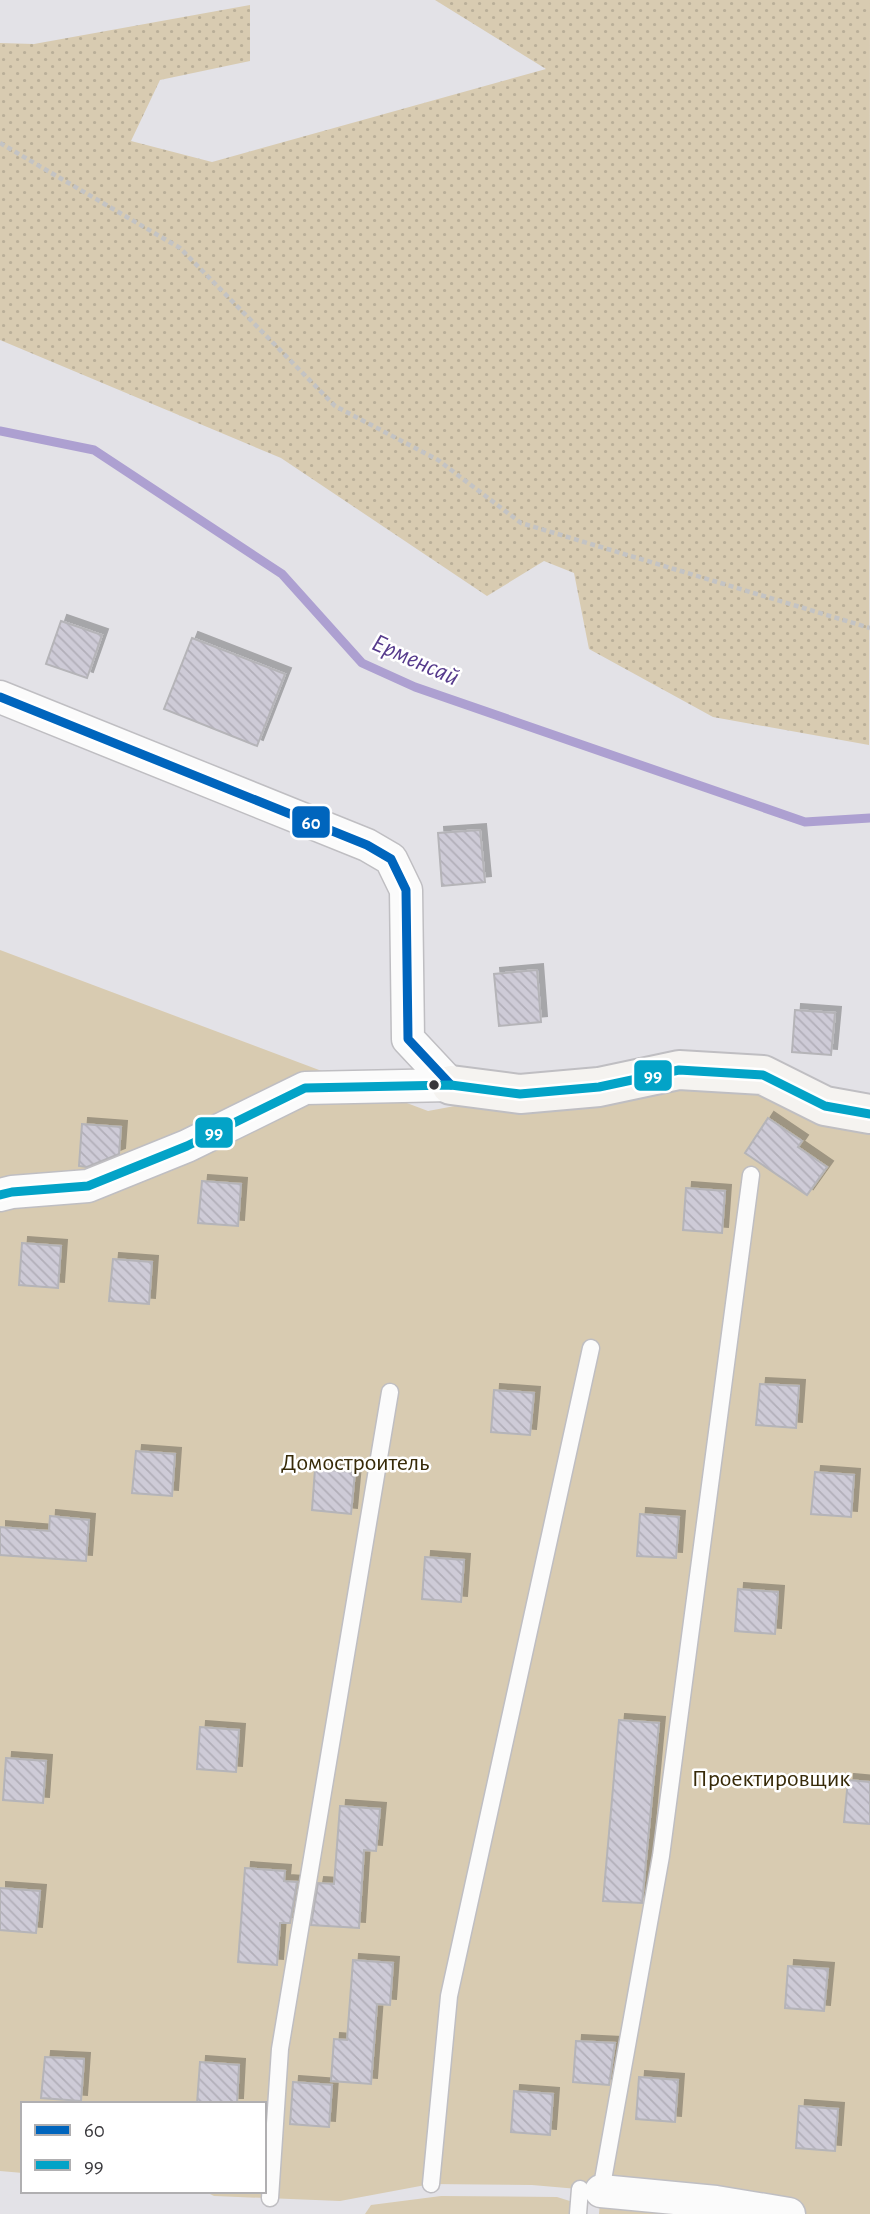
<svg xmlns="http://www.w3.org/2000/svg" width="870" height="2214" viewBox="0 0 870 2214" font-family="'Alegreya Sans',sans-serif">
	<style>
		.grass { fill: url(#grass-dots) }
		.garden { fill: #d8cbb1 }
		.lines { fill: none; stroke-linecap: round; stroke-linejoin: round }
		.stream { stroke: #ada0d1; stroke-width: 9 }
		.building { fill: url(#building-back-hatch); stroke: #b5b4b8; stroke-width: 2; filter: url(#shadow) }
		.lane-casing { stroke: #bfbec2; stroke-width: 19 }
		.street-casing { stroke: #bfbec2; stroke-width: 35 }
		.secondary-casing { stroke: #bfbec2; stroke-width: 42 }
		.path { stroke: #c3c3c4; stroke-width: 4.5; stroke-dasharray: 5 3.5; stroke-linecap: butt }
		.lane { stroke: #fbfbfb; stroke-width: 16 }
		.street { stroke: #fbfbfb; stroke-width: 32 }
		.secondary { stroke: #f5f3f0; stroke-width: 38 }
		.bus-1-casing { stroke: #fff; stroke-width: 14 }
		.bus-2-casing { stroke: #fff; stroke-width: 14 }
		.bus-1 { stroke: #0065bd; stroke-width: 9 }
		.bus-2 { stroke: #03a3c7; stroke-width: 9 }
		.bus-dot { fill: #39383c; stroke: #fff; stroke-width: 2.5 }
		.labels { text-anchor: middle; stroke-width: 5; stroke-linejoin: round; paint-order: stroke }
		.park-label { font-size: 24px; fill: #372a08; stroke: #fff }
		.water-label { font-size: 26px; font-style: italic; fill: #563a8c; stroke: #fff }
		.line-badge { stroke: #fff; stroke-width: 2.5 }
		.badge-label { font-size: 19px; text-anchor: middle; font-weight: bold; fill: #fff }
	</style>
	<defs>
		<pattern id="grass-dots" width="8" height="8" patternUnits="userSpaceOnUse" patternTransform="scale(1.75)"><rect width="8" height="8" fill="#d8cbb1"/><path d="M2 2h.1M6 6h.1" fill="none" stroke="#baaf99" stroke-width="1.8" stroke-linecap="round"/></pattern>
		<pattern id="building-back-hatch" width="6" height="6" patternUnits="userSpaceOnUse" patternTransform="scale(1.75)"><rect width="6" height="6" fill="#cecbd7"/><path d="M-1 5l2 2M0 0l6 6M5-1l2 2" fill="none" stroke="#b2afb9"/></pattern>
		<filter id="shadow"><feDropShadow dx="6" dy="-6" stdDeviation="0" flood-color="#0004"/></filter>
	</defs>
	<rect width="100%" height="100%" fill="#e3e2e7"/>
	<polygon class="grass" points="435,0 870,0 869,745 713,717 589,649 574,573 544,561 487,596 281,458 0,340 0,43 34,44 250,5 250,61 160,80 131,141 212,162 546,69"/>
	<g class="garden">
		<polygon points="0,950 428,1111 520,1094 679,1070 870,1114 870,2214 599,2214 601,2191 532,2185 431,2184 340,2201 214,2196 204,2191 264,2191 264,2104 23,2104 23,2173 0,2171"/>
		<polygon points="441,2196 557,2197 573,2202 573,2214 365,2214 371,2205"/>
	</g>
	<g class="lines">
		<polyline class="stream" points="0,431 94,450 282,574 362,663 415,687 805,822 870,818"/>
	</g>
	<g class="building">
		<polygon points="61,621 102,635 87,678 46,664"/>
		<polygon points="192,638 285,674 257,746 164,709"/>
		<polygon points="480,830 485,882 442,886 438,833"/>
		<polygon points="537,970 541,1022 499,1026 494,974"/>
		<polygon points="795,1010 835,1013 831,1055 792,1052"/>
		<polygon points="768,1118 802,1141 798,1147 827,1167 807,1195 745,1153"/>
		<polygon points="82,1124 121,1127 119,1154 87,1167 79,1166"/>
		<polygon points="202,1181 241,1184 238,1226 198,1223"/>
		<polygon points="686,1188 725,1191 722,1233 683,1230"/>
		<polygon points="22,1243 61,1246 58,1288 19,1285"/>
		<polygon points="113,1259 152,1262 149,1304 109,1301"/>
		<polygon points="760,1384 799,1386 796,1428 756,1425"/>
		<polygon points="494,1390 534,1393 530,1435 491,1432"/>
		<polygon points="136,1451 175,1454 172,1496 132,1493"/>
		<polygon points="315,1469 355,1472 351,1514 312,1510"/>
		<polygon points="815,1472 854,1475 851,1517 811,1514"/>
		<polygon points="640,1514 679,1517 676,1558 637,1556"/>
		<polygon points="50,1516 89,1520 86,1561 0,1555 0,1527 49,1531"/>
		<polygon points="425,1557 464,1560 461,1602 422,1599"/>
		<polygon points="738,1589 778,1592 775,1634 735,1631"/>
		<polygon points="619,1720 659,1723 642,1903 603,1901"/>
		<polygon points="200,1727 239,1730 236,1772 197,1769"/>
		<polygon points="6,1758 46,1761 43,1803 3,1800"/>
		<polygon points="848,1780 870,1782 870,1824 844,1822"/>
		<polygon points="340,1806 380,1809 376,1851 364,1850 359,1928 311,1925 318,1883 334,1884"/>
		<polygon points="245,1868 285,1871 284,1881 297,1882 290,1923 280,1923 277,1965 238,1962"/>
		<polygon points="0,1888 40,1891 36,1933 0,1930"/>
		<polygon points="353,1960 393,1963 390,2005 377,2004 371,2084 331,2081 334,2039 347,2040"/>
		<polygon points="788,1966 828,1969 824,2011 785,2008"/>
		<polygon points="576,2041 615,2043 609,2085 573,2082"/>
		<polygon points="45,2057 84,2059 81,2101 41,2098"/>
		<polygon points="200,2062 239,2065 237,2104 197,2104"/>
		<polygon points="639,2077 678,2080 675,2122 636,2119"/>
		<polygon points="293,2082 332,2085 329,2127 290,2124"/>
		<polygon points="514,2091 553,2094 550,2135 511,2132"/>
		<polygon points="799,2106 838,2109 835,2151 796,2148"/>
	</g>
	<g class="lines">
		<defs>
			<g id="lane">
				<polyline points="431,2184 449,1996 591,1348"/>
				<polyline points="601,2191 661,1856 751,1175"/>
				<polyline points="270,2198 280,2049 390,1392"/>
				<polyline points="578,2214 580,2189"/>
			</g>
			<g id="street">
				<polyline points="0,697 367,845 391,859 406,890 408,1039 451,1085"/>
				<polyline points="0,1195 12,1192 88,1186 187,1146 305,1088 451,1085"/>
				<polyline points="601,2191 716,2202 789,2214"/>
			</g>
			<polyline id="secondary" points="451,1085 520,1094 599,1087 679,1070 763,1075 825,1106 870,1114"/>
		</defs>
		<use href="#lane" class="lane-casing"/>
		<use href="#street" class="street-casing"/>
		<use href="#secondary" class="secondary-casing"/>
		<polyline class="path" points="0,143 180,248 335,406 438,460 521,523 870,628"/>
		<use href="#lane" class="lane"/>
		<use href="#street" class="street"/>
		<use href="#secondary" class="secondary"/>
		<defs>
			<polyline id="bus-1" points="0,697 367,845 391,859 406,890 408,1039 451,1085"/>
			<polyline id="bus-2" points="0,1195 12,1192 88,1186 187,1146 305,1088 451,1085 520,1094 599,1087 679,1070 763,1075 825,1106 870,1114"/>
		</defs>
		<use href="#bus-1" class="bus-1-casing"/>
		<use href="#bus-2" class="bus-2-casing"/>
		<use href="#bus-1" class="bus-1"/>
		<use href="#bus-2" class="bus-2"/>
	</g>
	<circle class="bus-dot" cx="434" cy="1085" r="6"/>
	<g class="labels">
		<g class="park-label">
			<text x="355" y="1470">Домостроитель</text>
			<text x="771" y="1786">Проектировщик</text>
		</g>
		<g class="water-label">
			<text transform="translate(416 659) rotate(24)" y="9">Ерменсай</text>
		</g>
	</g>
	<g class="line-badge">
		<rect x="291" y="805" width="40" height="34" rx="7" fill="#0065bd"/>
		<rect x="633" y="1059" width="40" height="33" rx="7" fill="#03a3c7"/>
		<rect x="194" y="1116" width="40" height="33" rx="7" fill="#03a3c7"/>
	</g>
	<g class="badge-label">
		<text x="311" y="829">60</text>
		<text x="653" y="1082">99</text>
		<text x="214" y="1139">99</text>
	</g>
	<rect x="21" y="2102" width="245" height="91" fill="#ffffff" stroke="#b0afb1" stroke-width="2"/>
	<rect x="35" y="2125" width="35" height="10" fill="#0065bd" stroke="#b0afb1" stroke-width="2"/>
	<text x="84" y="2137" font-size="21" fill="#39383c">60</text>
	<rect x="35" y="2160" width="35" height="10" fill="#03a3c7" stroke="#b0afb1" stroke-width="2"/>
	<text x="84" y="2172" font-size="21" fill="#39383c">99</text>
</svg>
